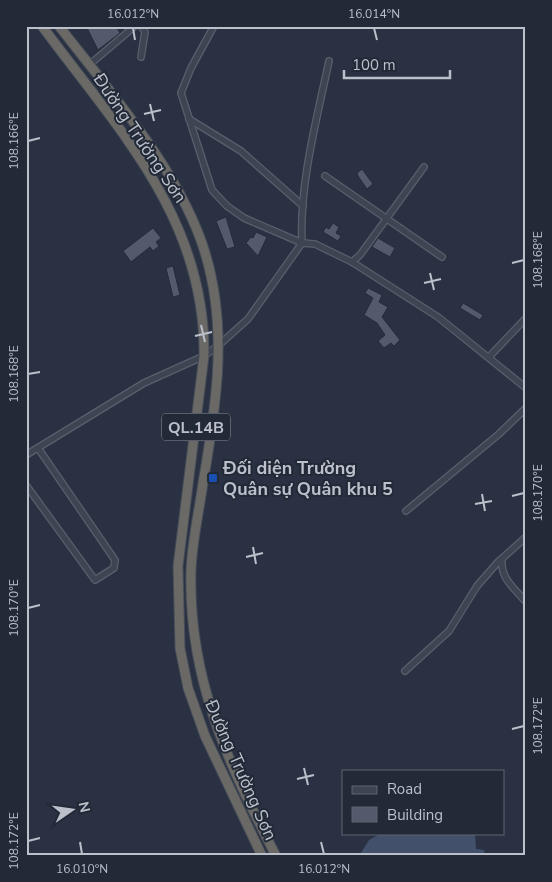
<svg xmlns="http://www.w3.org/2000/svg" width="552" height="882" viewBox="0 0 552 882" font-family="'Nunito Sans',sans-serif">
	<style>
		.water { fill: #43506b }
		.building { fill: #535a6c; stroke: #242b39 }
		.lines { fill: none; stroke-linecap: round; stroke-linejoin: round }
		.minor-casing { stroke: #595f6c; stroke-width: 8 }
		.trunk-casing { stroke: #454c59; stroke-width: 11 }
		.minor { stroke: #3e4452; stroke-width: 5.5 }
		.trunk { stroke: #6a6966; stroke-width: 9 }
		.ticks { fill: none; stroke: #bbc0cb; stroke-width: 2 }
		.transit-dot { fill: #1a4fb4; stroke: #222937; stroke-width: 2 }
		.labels { text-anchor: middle; stroke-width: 4; stroke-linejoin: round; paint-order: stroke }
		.shield { fill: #222937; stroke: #8d939f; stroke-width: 1 }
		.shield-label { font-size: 16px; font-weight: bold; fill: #bbc0cb }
		.street-label { font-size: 18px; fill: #bbc0cb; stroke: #222937 }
		.poi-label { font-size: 18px; font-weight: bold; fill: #bbc0cb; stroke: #222937; text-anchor: start }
		.neatline { fill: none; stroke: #bbc0cb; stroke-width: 2 }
		.ticks-label { font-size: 12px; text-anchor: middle; fill: #bbc0cb }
	</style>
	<rect width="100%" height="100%" fill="#293142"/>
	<polygon class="water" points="382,833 475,833 476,849 484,850 485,856 359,856 369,840"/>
	<g class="building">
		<polygon points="86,26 116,26 120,33 98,50"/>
		<polygon points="362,169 373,184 367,189 358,176 357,173"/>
		<polygon points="226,217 235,247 227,249 216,221"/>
		<polygon points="333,223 339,227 336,233 341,236 338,241 323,232 326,227 329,229"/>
		<polygon points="153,228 161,238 156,242 159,246 153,251 150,247 131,262 123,251"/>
		<polygon points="256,232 267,237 258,256 246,243 251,237 253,238"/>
		<polygon points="378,238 395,248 390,257 372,247"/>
		<polygon points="173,266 180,295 173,297 166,268"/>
		<polygon points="368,288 382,295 379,302 388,307 382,317 400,340 394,346 391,343 384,348 378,341 385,335 377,323 364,315 373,298 365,293"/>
		<polygon points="463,303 483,315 480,320 460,308"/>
	</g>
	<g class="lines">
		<defs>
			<g id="minor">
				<polyline points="141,26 145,32 141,57"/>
				<path d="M 214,26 L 191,68 L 181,93 L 212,190 L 227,206 L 244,218 L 302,243 C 299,185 317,118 329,61"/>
				<polyline points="89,65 135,26"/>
				<polyline points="189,119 241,151 303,206"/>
				<polyline points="325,176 442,257"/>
				<polyline points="352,262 360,255 424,167"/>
				<polyline points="489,357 526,318"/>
				<polyline points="26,455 144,383 204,356 219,345 248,319 302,243 315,244 352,262 438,317 526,388"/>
				<polyline points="26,485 95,580 114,568 115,560 38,448"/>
				<polyline points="406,511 499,434 526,408"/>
				<path d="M 502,559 C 500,578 514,588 526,602"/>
				<polyline points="405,671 449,631 477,586 498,562 526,537"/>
			</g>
			<g id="trunk">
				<path d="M 42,26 C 118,129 206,219 204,356 L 178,566 L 180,648 L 188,688 L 205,736 L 262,856"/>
				<path d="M 59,26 C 110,92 183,175 206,256 C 228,331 216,407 203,483 C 199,512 192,541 191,571 C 188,679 228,763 276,856"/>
			</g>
		</defs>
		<use href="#minor" class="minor-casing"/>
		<use href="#trunk" class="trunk-casing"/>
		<use href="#minor" class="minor"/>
		<use href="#trunk" class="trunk"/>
	</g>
	<path class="ticks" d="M 133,28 L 135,40M 374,28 L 377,40M 150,104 L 154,121M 144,114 L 161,110M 28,141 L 40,138M 512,263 L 524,260M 430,273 L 434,290M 424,283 L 441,279M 201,325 L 205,342M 195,336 L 212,332M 28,374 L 40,372M 482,494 L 485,511M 512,496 L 524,493M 475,504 L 492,501M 253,547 L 256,564M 246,557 L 263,553M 28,608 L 40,605M 512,729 L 524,726M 304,768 L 308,785M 297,779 L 314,775M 28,841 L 40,838M 80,842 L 82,854M 321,842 L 324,854"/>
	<rect class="transit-dot" x="208" y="473" width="10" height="10" rx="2.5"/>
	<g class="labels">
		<rect class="shield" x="162" y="413.5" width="68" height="27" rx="4"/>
		<g class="shield-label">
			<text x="196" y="433">QL.14B</text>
		</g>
		<g class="street-label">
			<text transform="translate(140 138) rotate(56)" y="6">Đường Trường Sơn</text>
			<text transform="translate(241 770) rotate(66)" y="6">Đường Trường Sơn</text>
		</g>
		<g class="poi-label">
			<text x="223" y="474">Đối diện Trường<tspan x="223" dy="21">Quân sự Quân khu 5</tspan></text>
		</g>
	</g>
	<rect width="552" height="882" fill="none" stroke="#222937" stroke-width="55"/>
	<rect x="342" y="770" width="162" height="65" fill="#222937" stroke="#5f6572"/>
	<rect x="352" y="786" width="25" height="8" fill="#3e4452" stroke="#5f6572"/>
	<text x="387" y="794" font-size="15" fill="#bbc0cb">Road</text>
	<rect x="352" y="807" width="25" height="15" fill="#535a6c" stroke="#5f6572"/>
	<text x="387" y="820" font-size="15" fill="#bbc0cb">Building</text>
	<g transform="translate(72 810) rotate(77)" stroke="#222937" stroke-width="4" paint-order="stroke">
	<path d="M0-4L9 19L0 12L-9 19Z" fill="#bbc0cb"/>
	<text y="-8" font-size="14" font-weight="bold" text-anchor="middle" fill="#bbc0cb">N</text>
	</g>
	<path d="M344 70v8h106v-8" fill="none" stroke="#bbc0cb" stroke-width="2.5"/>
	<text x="352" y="70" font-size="15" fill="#bbc0cb" stroke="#222937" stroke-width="4" paint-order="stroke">100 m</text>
	<rect x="28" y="28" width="496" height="826" class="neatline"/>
	<g class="ticks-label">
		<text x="133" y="18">16.012°N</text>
		<text x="374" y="18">16.014°N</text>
		<text transform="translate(14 141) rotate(-90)" y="4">108.166°E</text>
		<text transform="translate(538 260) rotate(-90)" y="4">108.168°E</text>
		<text transform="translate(14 374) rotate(-90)" y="4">108.168°E</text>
		<text transform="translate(538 493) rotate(-90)" y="4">108.170°E</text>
		<text transform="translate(14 608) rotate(-90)" y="4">108.170°E</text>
		<text transform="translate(538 726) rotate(-90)" y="4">108.172°E</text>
		<text transform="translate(14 841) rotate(-90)" y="4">108.172°E</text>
		<text x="82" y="873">16.010°N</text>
		<text x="324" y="873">16.012°N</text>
	</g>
</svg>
